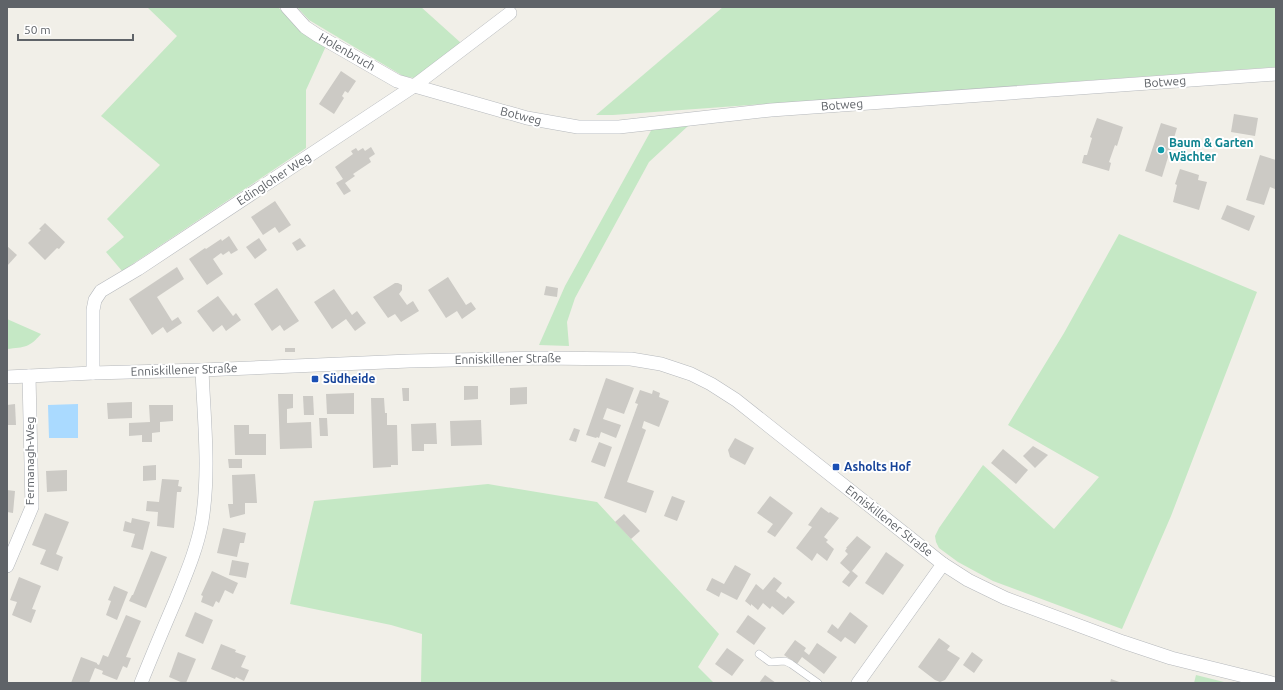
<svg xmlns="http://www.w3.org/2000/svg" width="1283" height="690" viewBox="0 0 1283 690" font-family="Ubuntu,sans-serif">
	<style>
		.green { fill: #c5e8c5 }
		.water { fill: #aadaff }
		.building { fill: #cccac5 }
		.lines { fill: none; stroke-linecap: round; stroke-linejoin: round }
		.service-casing { stroke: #b5b8bc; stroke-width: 8 }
		.minor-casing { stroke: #b5b8bc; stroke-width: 14 }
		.service { stroke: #fff; stroke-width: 7 }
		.minor { stroke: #fff; stroke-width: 13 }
		.culture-dot { fill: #0f9aa8; stroke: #fff; stroke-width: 1.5 }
		.transit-dot { fill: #1a4fb4; stroke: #fff; stroke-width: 1.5 }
		.labels { text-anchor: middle; stroke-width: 4; stroke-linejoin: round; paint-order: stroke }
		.street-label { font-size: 12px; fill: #5f6368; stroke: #fff }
		.culture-label { font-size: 12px; font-weight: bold; fill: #0d838f; stroke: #fff; text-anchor: start }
		.transit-label { font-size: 12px; font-weight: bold; fill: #164399; stroke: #fff; text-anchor: start }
	</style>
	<rect width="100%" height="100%" fill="#f1efe8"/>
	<g class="green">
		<polygon points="147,7 278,7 301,31 326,46 306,90 306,148 122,271 106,252 124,237 107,219 160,165 101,116 177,36"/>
		<polygon points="297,7 421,7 461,43 414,78 403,76 309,20"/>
		<polygon points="723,7 1276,7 1276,67 613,115 596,115"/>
		<polygon points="688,126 649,162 575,298 567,322 569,346 539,345 565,286 653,127"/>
		<polygon points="1119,234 1257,292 1171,516 1122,629 993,581 958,562 939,548 936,542 935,536 939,528 983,465 1054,529 1099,477 1008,425 1064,333"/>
		<path d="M 7,319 L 41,334 C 29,348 25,347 7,349 Z"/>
		<polygon points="488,484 597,502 719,634 698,667 714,683 421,683 422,634 391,625 290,604 314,501"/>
		<polygon points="1196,675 1228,683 1194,683"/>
	</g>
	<polygon class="water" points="78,404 78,438 49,438 48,405"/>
	<g class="building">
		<polygon points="341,71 356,81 348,93 345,91 342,96 344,98 334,114 319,104"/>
		<polygon points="1234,114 1258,118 1255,136 1231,132"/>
		<polygon points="1097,118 1123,127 1117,146 1115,145 1109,162 1111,163 1109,171 1082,163 1084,155 1087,155 1092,138 1090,137"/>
		<polygon points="1161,123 1177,128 1162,177 1145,171"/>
		<polygon points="371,147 375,154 369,158 371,162 353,174 355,176 345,183 351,191 344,195 336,183 343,179 335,167 353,154 351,151 356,148 358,151 363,148 365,151"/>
		<polygon points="1260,155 1276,160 1276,186 1275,189 1270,187 1264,205 1246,200"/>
		<polygon points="1180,169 1199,175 1198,180 1207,182 1199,210 1173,202 1177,185 1175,184"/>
		<polygon points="275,201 291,225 279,233 275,227 263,235 251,217"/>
		<polygon points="1227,205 1255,216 1249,231 1221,219"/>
		<polygon points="45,223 65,242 59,249 57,248 45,260 28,243 41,230 39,229"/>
		<polygon points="229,236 238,250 231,254 229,251 223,255 221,253 213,259 223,274 207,285 189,259 205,248 206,249 221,239 222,241"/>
		<polygon points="259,238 267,250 255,259 246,247"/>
		<polygon points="300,238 306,246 297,251 292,243"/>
		<polygon points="7,246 17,255 7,266"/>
		<polygon points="177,267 184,279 157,297 172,321 178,317 182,323 167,333 163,327 152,335 129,299"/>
		<polygon points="448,277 466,305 471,302 476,309 462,319 457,311 446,318 428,290"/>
		<polygon points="395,283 398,283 402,285 402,290 399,294 407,305 413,301 419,311 401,322 395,314 388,318 373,297"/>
		<polygon points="546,286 558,288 557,297 544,295"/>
		<polygon points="277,288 299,321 284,331 280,325 272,331 254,304"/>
		<polygon points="334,289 352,315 357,311 366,323 355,331 346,319 332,329 314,302"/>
		<polygon points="218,296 233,316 236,313 241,320 226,331 222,325 213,332 197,311"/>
		<rect x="285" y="348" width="10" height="4"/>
		<polygon points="606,378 634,388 624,414 607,408 603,419 621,425 616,438 601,432 599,438 597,437 596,438 586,435"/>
		<polygon points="464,386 478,386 478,399 464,400"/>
		<polygon points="527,387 527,404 510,405 510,388"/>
		<polygon points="402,388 409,388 409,401 403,401"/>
		<polygon points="640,390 652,394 653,390 660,393 659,397 669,401 659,427 644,421 642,428 646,430 627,482 654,491 646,513 604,498 638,404 635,403"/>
		<polygon points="354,393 354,414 327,414 326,394"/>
		<polygon points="278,394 293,394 293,408 287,409 287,423 311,422 312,448 280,449"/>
		<polygon points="303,396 313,396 314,415 304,415"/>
		<polygon points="371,398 384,398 385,413 387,413 387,425 397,425 398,465 391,465 391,467 373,468"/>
		<polygon points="132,402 132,418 108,419 107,403"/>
		<polygon points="15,404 16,425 7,425 7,405"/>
		<polygon points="149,405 173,405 173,421 160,422 160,432 152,433 152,442 142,442 142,435 129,436 129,423 150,422"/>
		<polygon points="319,418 327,418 328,436 320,436"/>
		<polygon points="481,420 482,445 451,446 450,421"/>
		<polygon points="436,423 437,444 424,444 424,451 412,451 411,424"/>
		<polygon points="234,425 249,425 249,434 266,434 266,455 235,455"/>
		<polygon points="574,428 580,430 576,442 569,440"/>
		<polygon points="735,438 754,448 745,465 730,457 728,450"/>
		<polygon points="599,442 612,447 605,467 591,462"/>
		<polygon points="1033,446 1048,455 1035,468 1023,456"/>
		<polygon points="1003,449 1028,470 1016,484 991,463"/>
		<polygon points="228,459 242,459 242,468 229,468"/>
		<polygon points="156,465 156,480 143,481 143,466"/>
		<polygon points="67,470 67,491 47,492 46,471"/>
		<polygon points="255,474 257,503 245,503 245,514 230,518 228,504 233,504 232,475"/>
		<polygon points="162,479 179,480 178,486 182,487 181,492 177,492 174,528 157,526 158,512 146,511 147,501 159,502"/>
		<polygon points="7,490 15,491 13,513 7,512"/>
		<polygon points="672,496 685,501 677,521 664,516"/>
		<polygon points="770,496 793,513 775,537 767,532 773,524 757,513"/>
		<polygon points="821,507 829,513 830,512 839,518 824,537 828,540 826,542 834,549 827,561 817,553 812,561 796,548 812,527 808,525"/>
		<polygon points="45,513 69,522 56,554 63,557 58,571 40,564 46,550 32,545"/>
		<polygon points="624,514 640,531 631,539 615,522"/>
		<polygon points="132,518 150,522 143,550 131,547 135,534 123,531 125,521 131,523"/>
		<polygon points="223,528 246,533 244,543 240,543 237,557 217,553"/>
		<polygon points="857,536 871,547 852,571 858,576 849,587 842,582 850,572 840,563 848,554 845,551 847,548 846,548"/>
		<polygon points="151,551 167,557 146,608 129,601 132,595 133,595"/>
		<polygon points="886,552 904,565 883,595 865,583"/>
		<polygon points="232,560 249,563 246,578 229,575"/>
		<polygon points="735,565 751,574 737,600 721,592 719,597 706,590 712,578 724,584"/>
		<polygon points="212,571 238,583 233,594 225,590 219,603 216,601 213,607 201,602 203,596 201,595"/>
		<polygon points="19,577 41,586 32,609 36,610 31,623 12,615 17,602 10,600"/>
		<polygon points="774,577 782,583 776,591 786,599 788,596 795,602 783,615 772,606 770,609 763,603 758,610 751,604 751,606 745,601 756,584 763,590"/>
		<polygon points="114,586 128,592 117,620 106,615 111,601 108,600"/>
		<polygon points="195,612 213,620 203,644 185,636"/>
		<polygon points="850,612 868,626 855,644 845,637 841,642 827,632 832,624 838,629"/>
		<polygon points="126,615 141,621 126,657 131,658 127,668 123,666 117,680 102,674 103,671 95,668 89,683 71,683 81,657 97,663 97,664 99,665 103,655 108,657"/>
		<polygon points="748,615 766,628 754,645 736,632"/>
		<polygon points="939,638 950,646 947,650 960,658 945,680 940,682 935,680 918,667"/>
		<polygon points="795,640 806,648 804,651 809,655 817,643 837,657 824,674 802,657 797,664 784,655"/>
		<polygon points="221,644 236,650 235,652 246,656 241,667 249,670 244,681 236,677 235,679 211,669"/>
		<polygon points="727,648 744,660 732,676 715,664"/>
		<polygon points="178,652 196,659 186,683 183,683 169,677"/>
		<polygon points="972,652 983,660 974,673 963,665"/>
		<polygon points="765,675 776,683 759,683"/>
		<polygon points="1111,679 1122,683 1110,683"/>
	</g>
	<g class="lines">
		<defs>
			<polyline id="service" points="759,654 770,662 785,661 791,664 818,683"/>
			<g id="minor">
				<polyline points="287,7 305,27 317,35 397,81 527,118 578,127 619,127 771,110 1276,74"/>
				<polyline points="93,373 93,310 95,300 101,291 138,269 414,86 510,13"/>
				<polyline points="7,377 93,373 202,370 409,361 538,358 631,359 661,364 691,374 711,384 736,400 943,564 968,580 1005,598 1123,642 1171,658 1272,683"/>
				<polyline points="7,566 32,507 29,376"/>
				<path d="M 141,683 C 152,655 164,627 176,599 C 186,574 197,549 202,521 C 210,471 204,420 202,370"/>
				<polyline points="858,683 943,564"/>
			</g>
		</defs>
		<use href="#service" class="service-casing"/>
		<use href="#minor" class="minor-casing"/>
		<use href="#service" class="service"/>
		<use href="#minor" class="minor"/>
	</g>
	<circle class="culture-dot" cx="1161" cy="150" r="4"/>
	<g class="transit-dot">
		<rect x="311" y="375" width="8" height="8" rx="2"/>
		<rect x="832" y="463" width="8" height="8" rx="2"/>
	</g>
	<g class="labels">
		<g class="street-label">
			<text transform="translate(347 52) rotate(30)" y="4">Holenbruch</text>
			<text transform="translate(1165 82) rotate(-4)" y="4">Botweg</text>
			<text transform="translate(842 105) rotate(-4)" y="4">Botweg</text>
			<text transform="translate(521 116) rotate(14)" y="4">Botweg</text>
			<text transform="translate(274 179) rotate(-33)" y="4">Edingloher Weg</text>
			<text transform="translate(508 359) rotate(-1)" y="4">Enniskillener Straße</text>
			<text transform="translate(184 370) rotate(-2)" y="4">Enniskillener Straße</text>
			<text transform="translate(30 461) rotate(-90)" y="4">Fermanagh-Weg</text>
			<text transform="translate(889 521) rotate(38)" y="4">Enniskillener Straße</text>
		</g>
		<g class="culture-label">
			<text x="1169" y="147">Baum &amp; Garten<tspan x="1169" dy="14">Wächter</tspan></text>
		</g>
		<g class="transit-label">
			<text x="323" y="383">Südheide</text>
			<text x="844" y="471">Asholts Hof</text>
		</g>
	</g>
	<rect width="1283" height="690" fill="none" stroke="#5f6368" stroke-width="16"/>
	<path d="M18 34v6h115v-6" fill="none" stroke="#5f6368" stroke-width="2"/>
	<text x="24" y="34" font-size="12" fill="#5f6368" stroke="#ffffff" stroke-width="3" paint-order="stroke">50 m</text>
</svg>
